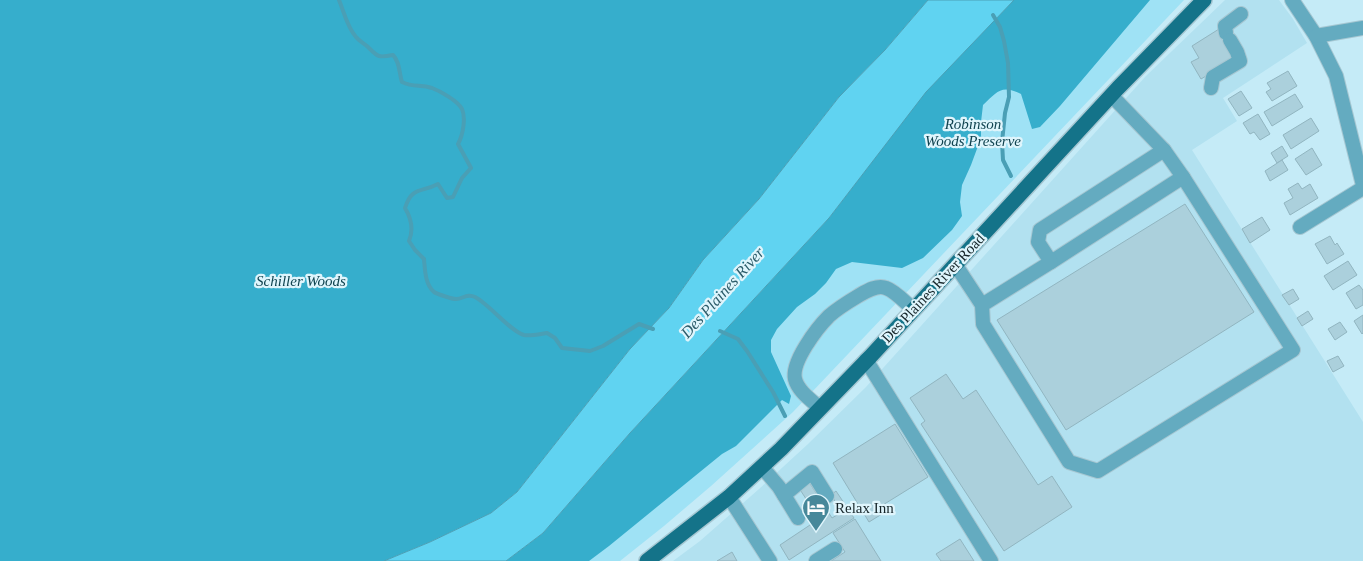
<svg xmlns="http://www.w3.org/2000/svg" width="1363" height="561" viewBox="0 0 1363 561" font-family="'Times New Roman',serif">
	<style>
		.built { fill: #b2e1f0 }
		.green { fill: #9fe2f5 }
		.forest { fill: #36aecc }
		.water { fill: #60d3f1; stroke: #4a9fb5 }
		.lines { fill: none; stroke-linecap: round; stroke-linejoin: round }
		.stream { stroke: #4a9fb5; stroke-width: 4 }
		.building { fill: #abd0dc; stroke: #91b5c0 }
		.minor-casing { stroke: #a6c7d2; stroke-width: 16 }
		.major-casing { stroke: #a6c7d2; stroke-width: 18 }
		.minor { stroke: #64abc0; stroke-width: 14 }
		.major { stroke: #147389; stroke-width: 15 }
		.labels { text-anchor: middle; stroke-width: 4.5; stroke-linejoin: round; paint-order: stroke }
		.park-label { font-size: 15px; font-style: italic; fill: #104350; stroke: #dff5fc }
		.street-label { font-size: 15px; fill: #162529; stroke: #dff5fc }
		.poi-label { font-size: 15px; fill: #162529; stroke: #dff5fc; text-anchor: start }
		.water-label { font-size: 16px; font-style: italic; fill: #2c5c6a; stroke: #dff5fc }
	</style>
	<rect width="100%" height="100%" fill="#c5ebf7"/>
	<polygon class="built" points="1225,0 1279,0 1293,19 1307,43 1223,98 1237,121 1192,150 1363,422 1363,561 673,561 700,541 759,489 808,444 866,387 1146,76"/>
	<polygon class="green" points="1014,0 1184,0 793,412 711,486 664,526 620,561 506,561 543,533 630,433 829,218 926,91"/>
	<g class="forest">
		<polygon points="0,0 928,0 885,50 839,97 759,199 703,260 669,308 630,349 517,492 491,513 430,542 384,561 0,561"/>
		<path d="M 1014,0 L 1150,0 L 1060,106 L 1040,127 L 1032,129 L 1021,94 C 1001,84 997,92 983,105 L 981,122 L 981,138 L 971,165 L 962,185 L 960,202 L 962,216 L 952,230 L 923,258 L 902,268 L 852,262 L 836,269 L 826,283 L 815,294 L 797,307 L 777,329 L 771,340 L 771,352 L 791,396 L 789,404 L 782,400 L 736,446 L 722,454 L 609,546 L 589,561 L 506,561 L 543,533 L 630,433 L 829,218 L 926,91 Z"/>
	</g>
	<polygon class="water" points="928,0 1014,0 926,92 829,218 630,433 543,533 506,561 384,561 430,542 491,513 517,492 630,349 669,308 703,260 759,199 839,97 885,50"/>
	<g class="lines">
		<g class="stream">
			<path d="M 339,0 C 344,12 347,27 356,37 C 359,41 364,43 368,47 C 378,57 378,58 393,55 C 400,62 399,73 402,82 C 414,88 420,84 432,88 C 440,91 458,101 462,109 C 466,118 463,135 458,144 L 471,168 L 462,178 L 453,197 L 447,198 L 438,184 C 421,193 412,186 405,208 C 411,218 414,229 409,241 L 415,250 L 424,259 C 425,270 425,284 434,292 C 437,294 452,299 456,299 C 463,299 467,293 475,297 C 489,304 511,332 524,335 C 531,336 540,334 547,333 L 555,338 L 562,348 L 590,351 L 603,346 L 639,324 L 653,329"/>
			<polyline points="993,15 1000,27 1004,41 1008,63 1009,97 1005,113 1002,142 1003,160 1011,176"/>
			<polyline points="720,331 738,339 747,351 773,392 785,416"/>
		</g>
	</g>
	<g class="building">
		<polygon points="1219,29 1237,58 1201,79 1191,62 1199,58 1192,46"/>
		<polygon points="1288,71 1297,86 1272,101 1266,92 1271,89 1267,83"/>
		<polygon points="1241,91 1252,108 1239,116 1228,99"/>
		<polygon points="1295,94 1303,107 1272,126 1264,112"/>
		<polygon points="1258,114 1270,134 1260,140 1254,132 1250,134 1243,123"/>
		<polygon points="1311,118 1319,131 1291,149 1283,135"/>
		<polygon points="1282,146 1288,156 1277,163 1271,153"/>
		<polygon points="1312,148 1322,165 1306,175 1295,159"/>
		<polygon points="1282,160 1288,170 1270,181 1265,171"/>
		<polygon points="1298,183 1302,189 1310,184 1318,198 1290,215 1284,203 1293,198 1288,189"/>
		<polygon points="1185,204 1254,312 1066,430 997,320"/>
		<polygon points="1262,217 1270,230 1250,243 1242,229"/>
		<polygon points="1330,236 1335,245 1337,243 1344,254 1327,264 1315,244"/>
		<polygon points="1348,261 1357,275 1333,290 1324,276"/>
		<polygon points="1359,285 1363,290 1363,305 1356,309 1346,293"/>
		<polygon points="1293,289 1299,299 1289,305 1282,295"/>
		<polygon points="1308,311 1313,319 1302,326 1297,318"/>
		<polygon points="1363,315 1363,333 1362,334 1354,321"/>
		<polygon points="1340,322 1347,332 1335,340 1328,329"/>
		<polygon points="1338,356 1344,366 1333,372 1327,361"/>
		<polygon points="946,374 963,399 976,390 1038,485 1052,476 1072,507 1004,551 921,424 925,421 910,398"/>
		<polygon points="895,424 928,477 878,508 882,514 869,522 833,463"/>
		<polygon points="809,482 832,518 842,512 831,495 836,491 854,518 789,560 780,545 819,519 799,488"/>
		<polygon points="855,519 881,561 831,561 845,552 833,533"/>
		<polygon points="960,539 974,561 941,561 936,554"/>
		<polygon points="732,552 737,561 717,561"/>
	</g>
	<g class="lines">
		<defs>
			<g id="minor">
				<polyline points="1292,0 1316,36 1336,76 1363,185"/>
				<polyline points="1226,33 1225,26 1241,14"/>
				<polyline points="1316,36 1363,28"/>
				<polyline points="1211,88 1213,77 1240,61 1237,52 1230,40"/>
				<polyline points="1111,95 1164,150"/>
				<polyline points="1300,227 1363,188"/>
				<polyline points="1051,262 1183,177"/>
				<polyline points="955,264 982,305 983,324 1069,462 1098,471 1293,350 1183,177 1164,150 1040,230 1038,242 1051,262 982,305"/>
				<polyline points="866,360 991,561"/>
				<path d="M 820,408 C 811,400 798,391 795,379 C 791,362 817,328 829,316 C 838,308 848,302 858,296 C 865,292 877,284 886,288 C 895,291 906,303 913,309"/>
				<polyline points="762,467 779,487 798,518"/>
				<polyline points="784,495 812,472 827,496"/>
				<polyline points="729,497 770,561"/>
				<polyline points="816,561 835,549"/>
			</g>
			<polyline id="major" points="647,561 729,497 781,449 870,357 1118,88 1204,0"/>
		</defs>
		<use href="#minor" class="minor-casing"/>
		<use href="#major" class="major-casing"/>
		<use href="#minor" class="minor"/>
		<use href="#major" class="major"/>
	</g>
	<defs>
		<symbol id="hotel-pin" viewBox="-11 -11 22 30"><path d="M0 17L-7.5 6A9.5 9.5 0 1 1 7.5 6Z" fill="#47889a" stroke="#dff5fc"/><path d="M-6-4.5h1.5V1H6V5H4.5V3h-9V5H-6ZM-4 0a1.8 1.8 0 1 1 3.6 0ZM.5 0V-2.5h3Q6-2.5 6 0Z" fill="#fff"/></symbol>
	</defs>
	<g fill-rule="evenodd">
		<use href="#hotel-pin" x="800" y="492" width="32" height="43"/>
	</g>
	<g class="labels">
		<g class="park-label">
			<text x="973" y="129">Robinson<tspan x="973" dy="17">Woods Preserve</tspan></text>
			<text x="301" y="286">Schiller Woods</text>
		</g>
		<g class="street-label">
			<text transform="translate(933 288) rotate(-47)" y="5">Des Plaines River Road</text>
		</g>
		<g class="poi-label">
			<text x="835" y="513">Relax Inn</text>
		</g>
		<g class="water-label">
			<text transform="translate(722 292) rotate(-48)" y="6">Des Plaines River</text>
		</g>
	</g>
</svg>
